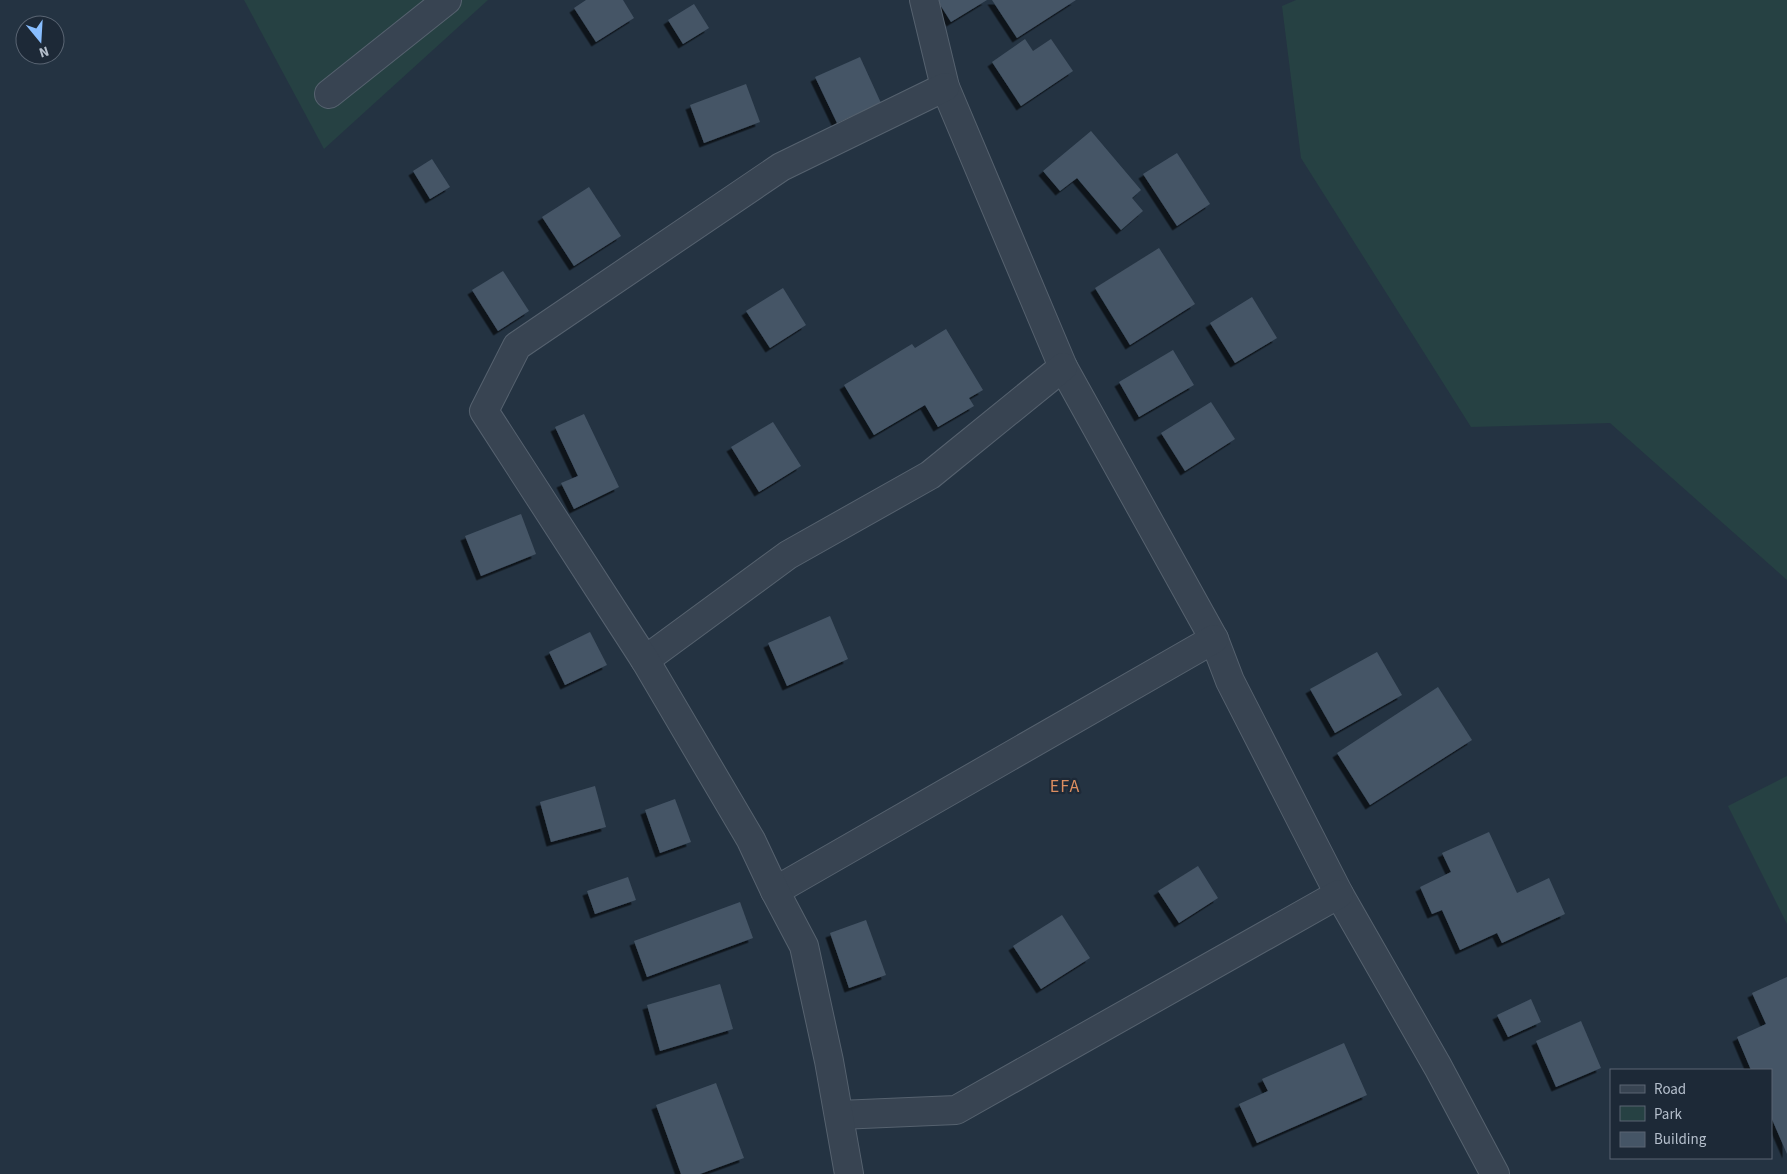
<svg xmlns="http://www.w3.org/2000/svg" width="1787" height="1174" viewBox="0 0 1787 1174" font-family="'Source Sans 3',sans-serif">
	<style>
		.green { fill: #264143 }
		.building { fill: #455566; filter: url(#shadow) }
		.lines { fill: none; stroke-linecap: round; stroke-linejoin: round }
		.minor-casing { stroke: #56626f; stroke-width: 30 }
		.minor { stroke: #384452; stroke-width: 28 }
		.labels { text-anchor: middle; stroke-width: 4.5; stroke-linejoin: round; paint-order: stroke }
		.neighbourhood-label { font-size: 18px; letter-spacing: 1px; fill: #dc8e60; stroke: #1d2937 }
	</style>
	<defs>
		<filter id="shadow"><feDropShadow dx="-4.5" dy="4.5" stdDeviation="0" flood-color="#0009"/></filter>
	</defs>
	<rect width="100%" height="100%" fill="#243342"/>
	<g class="green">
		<polygon points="244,0 488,0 324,149"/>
		<polygon points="1296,0 1787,0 1787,580 1610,423 1471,427 1301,158 1282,6"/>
		<polygon points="1787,776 1787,924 1728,806"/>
	</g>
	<g class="building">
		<polygon points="586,0 623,0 634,18 596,42 574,8"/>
		<polygon points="937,0 987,0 951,22"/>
		<polygon points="992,0 1076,0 1017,38"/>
		<polygon points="694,4 709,28 683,44 668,20"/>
		<polygon points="1025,39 1033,51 1051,39 1073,71 1021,106 992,62"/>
		<polygon points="860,57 881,103 837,123 815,77"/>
		<polygon points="746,84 760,122 704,143 690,105"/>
		<polygon points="1091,131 1141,190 1132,198 1143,211 1121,230 1077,178 1060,191 1043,171"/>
		<polygon points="1177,153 1210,204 1177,226 1143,174"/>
		<polygon points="432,159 450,187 430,199 413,171"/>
		<polygon points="589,187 621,236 574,266 542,217"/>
		<polygon points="1159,248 1195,304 1130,345 1095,288"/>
		<polygon points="503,271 529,311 498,331 472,290"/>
		<polygon points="783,288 806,325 770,348 746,311"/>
		<polygon points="1252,297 1277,338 1235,363 1210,323"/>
		<polygon points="946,329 983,390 969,398 974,406 938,427 925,405 874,435 844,385 912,344 915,348"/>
		<polygon points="1173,350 1194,385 1139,417 1119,382"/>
		<polygon points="1211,402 1235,439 1185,471 1161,433"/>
		<polygon points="584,414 619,487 574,509 561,483 578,476 555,427"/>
		<polygon points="773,422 801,466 759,492 731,447"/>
		<polygon points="521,514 536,554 481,576 465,536"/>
		<polygon points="830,616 848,659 787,686 768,643"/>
		<polygon points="590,632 607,665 565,685 549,652"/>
		<polygon points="1377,652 1402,695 1335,733 1310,689"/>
		<polygon points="1438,687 1472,740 1370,805 1337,753"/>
		<polygon points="595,786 606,827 551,842 540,802"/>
		<polygon points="675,799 691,842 660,853 645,810"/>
		<polygon points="1489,832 1517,893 1549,878 1565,914 1502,943 1497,933 1460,950 1442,910 1432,914 1420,887 1451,872 1442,853"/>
		<polygon points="1198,866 1218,898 1179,923 1158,891"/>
		<polygon points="628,877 636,900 595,914 587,891"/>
		<polygon points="740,902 753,938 647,977 634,941"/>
		<polygon points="1062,915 1090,958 1041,989 1013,946"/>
		<polygon points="866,920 886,975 849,988 830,933"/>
		<polygon points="1787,977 1787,1154 1771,1117 1771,1070 1751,1070 1737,1037 1766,1024 1752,993"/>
		<polygon points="720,984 733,1029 660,1051 647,1005"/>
		<polygon points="1531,999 1541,1022 1508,1037 1497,1015"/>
		<polygon points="1581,1021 1601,1068 1556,1087 1536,1041"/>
		<polygon points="1344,1043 1367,1095 1257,1143 1239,1104 1268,1091 1262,1079"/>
		<polygon points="716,1083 744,1158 700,1174 681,1174 656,1105"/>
	</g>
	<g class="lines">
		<defs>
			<g id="minor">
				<polyline points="924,0 945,87 1063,367 1214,639 1230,681 1339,894 1438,1067 1495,1174"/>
				<polyline points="329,94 447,0"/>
				<polyline points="645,660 788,555 930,475 1063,367"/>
				<polyline points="775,891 1214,639"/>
				<polyline points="839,1115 956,1110 1339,894"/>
				<polyline points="849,1174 829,1061 804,946 775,891 751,840 645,660 484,411 517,346 781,167 945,87"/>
			</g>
		</defs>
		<use href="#minor" class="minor-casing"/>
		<use href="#minor" class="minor"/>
	</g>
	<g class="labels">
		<g class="neighbourhood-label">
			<text x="1065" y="792">EFA</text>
		</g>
	</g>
	<rect x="1610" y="1069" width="162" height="90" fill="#1d2937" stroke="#5a6573"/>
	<rect x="1620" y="1085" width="25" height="8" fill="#384452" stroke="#5a6573"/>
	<text x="1654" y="1094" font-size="15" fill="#b5bfcc">Road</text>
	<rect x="1620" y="1106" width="25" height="15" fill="#264143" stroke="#5a6573"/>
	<text x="1654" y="1119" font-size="15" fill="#b5bfcc">Park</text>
	<rect x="1620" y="1132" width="25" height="15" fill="#455566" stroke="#5a6573"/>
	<text x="1654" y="1144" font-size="15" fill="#b5bfcc">Building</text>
	<g transform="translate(40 40) rotate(162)"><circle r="24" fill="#1d2937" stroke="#5a6573"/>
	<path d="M0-4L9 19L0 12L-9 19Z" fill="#88bdfe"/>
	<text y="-8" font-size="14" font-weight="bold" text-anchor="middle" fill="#b5bfcc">N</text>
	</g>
</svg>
